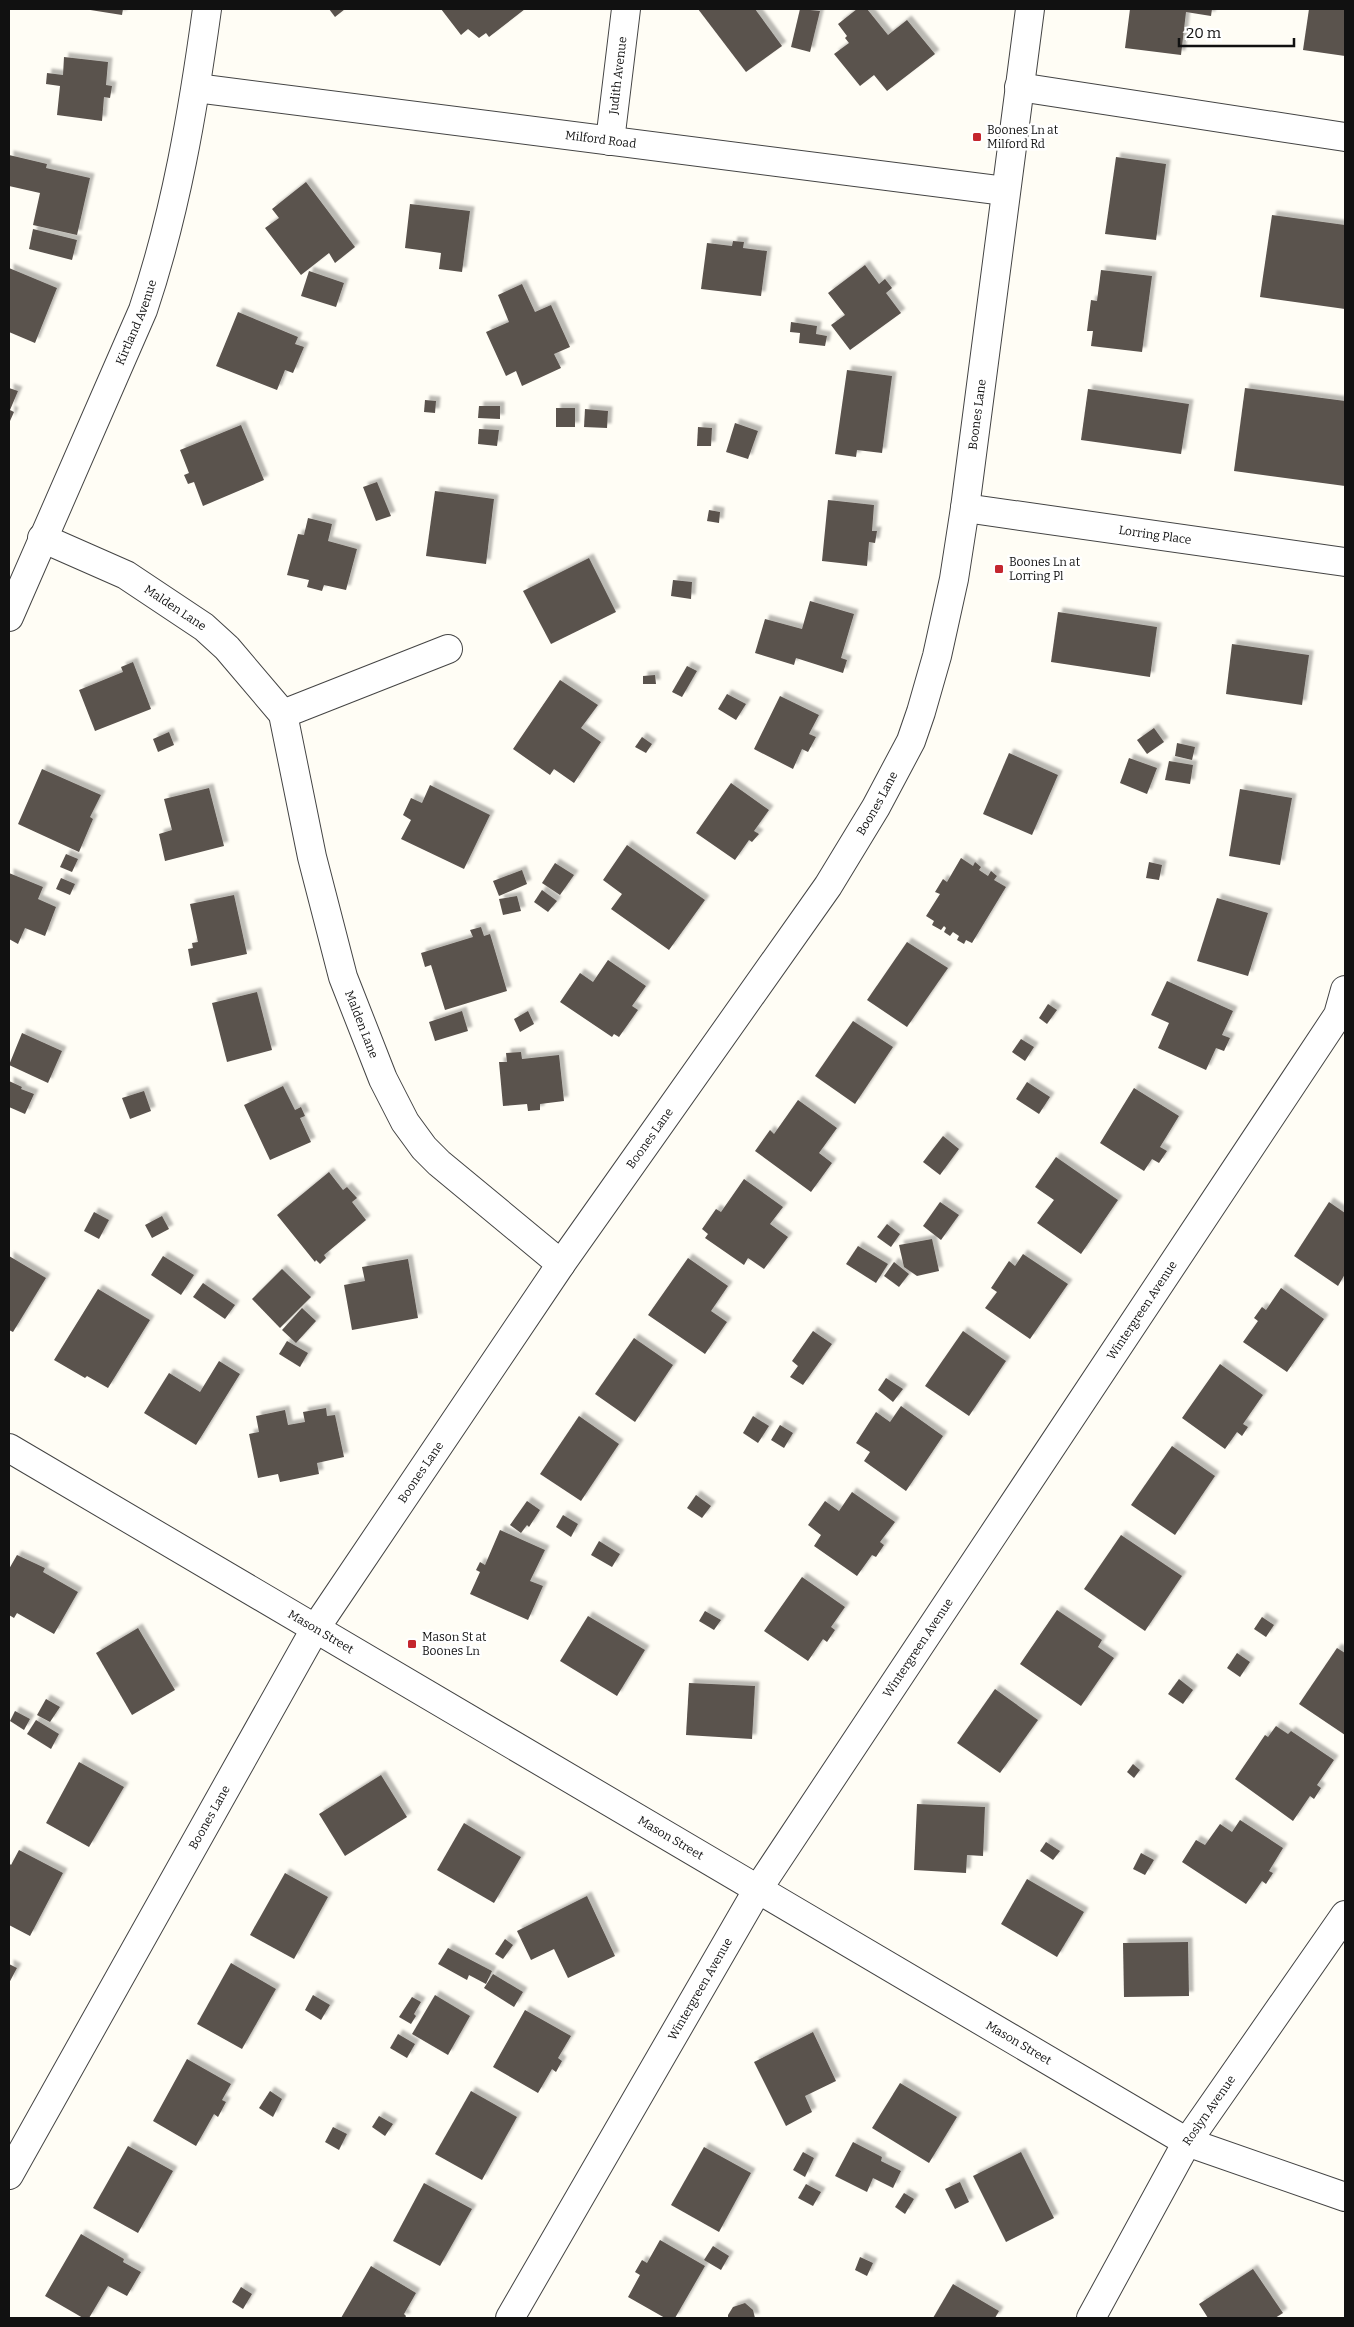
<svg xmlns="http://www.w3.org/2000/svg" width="1354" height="2327" viewBox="0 0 1354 2327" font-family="Bitter,serif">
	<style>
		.building { fill: #5a524d; filter: url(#shadow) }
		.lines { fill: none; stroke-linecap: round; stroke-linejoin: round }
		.minor-casing { stroke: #444; stroke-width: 30 }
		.minor { stroke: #fff; stroke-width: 28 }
		.poi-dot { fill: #c4262e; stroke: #fff; stroke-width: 2 }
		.labels { text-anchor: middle; stroke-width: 5; stroke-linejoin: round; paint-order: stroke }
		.street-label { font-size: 12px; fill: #111; stroke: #fff }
		.poi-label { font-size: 12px; fill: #111; stroke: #fff; text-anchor: start }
	</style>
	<defs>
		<filter id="shadow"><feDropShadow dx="4.5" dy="-4.5" stdDeviation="1" flood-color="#0004"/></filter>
	</defs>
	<rect width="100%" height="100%" fill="#fffdf5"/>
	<g class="building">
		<polygon points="84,9 123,9 122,15"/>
		<polygon points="329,9 345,9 335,17"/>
		<polygon points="441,9 525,9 489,37 486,33 479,38 468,29 461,35"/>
		<polygon points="698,9 755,9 782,46 746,72"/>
		<polygon points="800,9 820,11 810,52 791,47"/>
		<polygon points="857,9 867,9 888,35 907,20 935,54 887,91 874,75 860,86 834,54 849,43 845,38 847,36 838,24"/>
		<polygon points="1130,9 1212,9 1211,16 1186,12 1181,55 1125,48"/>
		<polygon points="1309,9 1345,9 1345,56 1303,50"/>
		<polygon points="64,57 108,62 106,85 112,86 110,98 104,97 102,121 57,115 60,86 46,84 47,73 63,75"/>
		<polygon points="9,155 47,164 46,168 90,178 77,235 33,225 40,193 9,186"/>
		<polygon points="1116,157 1166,164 1156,240 1105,234"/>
		<polygon points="306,182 355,247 335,263 329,253 301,275 265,228 279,218 272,209"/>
		<polygon points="410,204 470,211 462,272 439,269 441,253 405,248"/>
		<polygon points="1272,215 1345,225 1345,309 1260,297"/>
		<polygon points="33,229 77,240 72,260 29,249"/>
		<polygon points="733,241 744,242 743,248 767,251 761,296 701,289 707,243 732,246"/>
		<polygon points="865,265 879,284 885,279 892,288 886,293 901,313 850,350 831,325 845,315 828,293"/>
		<polygon points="9,268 57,288 35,343 9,332"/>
		<polygon points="1101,270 1152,276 1142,352 1091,346 1093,331 1087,331 1091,300 1097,301"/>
		<polygon points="309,271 344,283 336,307 301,296"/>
		<polygon points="522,284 535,312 551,305 570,347 554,354 561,368 522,386 516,371 506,376 486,332 509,322 498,295"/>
		<polygon points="238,312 298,337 295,344 304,347 293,373 285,370 277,390 216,366"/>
		<polygon points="791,322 817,326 816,334 827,336 825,346 799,343 800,333 790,332"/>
		<polygon points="847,370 892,376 882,453 857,450 856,457 835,454"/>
		<polygon points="9,388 18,391 10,410 14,412 10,421"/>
		<polygon points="1245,388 1345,401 1345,486 1234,471"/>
		<polygon points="1088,389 1189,404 1181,454 1081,440"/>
		<polygon points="425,400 436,401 435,413 424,412"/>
		<polygon points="479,406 500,406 500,419 478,418"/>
		<rect x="556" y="408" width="19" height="19"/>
		<polygon points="585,409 608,411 607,428 584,427"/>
		<polygon points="735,423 758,431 748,459 726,452"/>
		<polygon points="241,425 264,480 203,506 194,482 188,484 184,475 189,473 180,450"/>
		<polygon points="698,427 712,428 711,446 697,446"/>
		<polygon points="479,429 499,430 497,446 478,444"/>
		<polygon points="377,482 391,516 376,521 363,487"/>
		<polygon points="435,491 494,499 486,564 426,556"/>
		<polygon points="828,500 874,505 872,531 877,531 875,543 869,542 867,566 822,561"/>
		<polygon points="709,510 720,512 719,523 707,521"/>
		<polygon points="308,518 332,524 328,541 357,549 346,590 324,585 322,591 307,587 309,580 287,575 298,534 304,535"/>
		<polygon points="589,558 616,612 551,644 523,591"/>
		<polygon points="673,580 692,582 691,599 671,596"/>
		<polygon points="810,601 854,614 841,658 847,660 843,673 796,658 794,665 755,653 765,619 802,629"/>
		<polygon points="1058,612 1157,627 1150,677 1051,662"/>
		<polygon points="1232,644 1309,655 1302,705 1226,694"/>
		<polygon points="133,662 151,709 95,731 79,690 123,672 121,667"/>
		<polygon points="687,666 697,671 682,697 672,692"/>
		<polygon points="655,675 656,684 643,684 643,676"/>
		<polygon points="560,680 598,705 581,728 601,742 574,783 554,769 550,775 513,749"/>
		<polygon points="727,694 746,704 736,720 718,709"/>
		<polygon points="780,696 819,715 809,734 816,737 808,752 802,749 793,769 754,749"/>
		<polygon points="1154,728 1164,742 1147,754 1137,740"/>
		<polygon points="169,732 174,745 158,752 153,739"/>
		<polygon points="642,737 652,744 646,753 635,747"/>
		<polygon points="1177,743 1195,747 1192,760 1175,756"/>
		<polygon points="1009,753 1058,775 1032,835 983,814"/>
		<polygon points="1129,758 1157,768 1147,794 1120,783"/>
		<polygon points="1169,761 1193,765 1190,784 1165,780"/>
		<polygon points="42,769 101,795 90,817 93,819 79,852 18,824"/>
		<polygon points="731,783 769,810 754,831 759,834 752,842 749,840 735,860 696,833"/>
		<polygon points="430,785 490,815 464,869 401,839 411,820 403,815 411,798 422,803"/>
		<polygon points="209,788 224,846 165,861 159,834 172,830 164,799"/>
		<polygon points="1240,789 1292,798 1280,865 1229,856"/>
		<polygon points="627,845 705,900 669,950 611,909 622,894 603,880"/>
		<polygon points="66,854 78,859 72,872 60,867"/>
		<polygon points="961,858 973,866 975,862 981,867 979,870 988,876 991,871 997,876 994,880 1006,887 972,943 966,940 964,944 957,940 959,936 953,932 950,936 944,932 946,928 944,926 941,930 932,925 934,921 926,916 940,894 935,892 943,879 947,882"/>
		<polygon points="1149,862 1162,865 1159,880 1146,878"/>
		<polygon points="555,863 574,875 560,895 542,883"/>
		<polygon points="522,870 527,884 499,896 493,881"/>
		<polygon points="9,873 43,887 38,899 56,907 45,936 25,928 18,944 9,939"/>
		<polygon points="61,878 75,884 70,895 56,889"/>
		<polygon points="542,890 557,901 548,912 534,902"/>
		<polygon points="234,895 247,954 191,966 188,949 193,948 192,943 198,942 190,904"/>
		<polygon points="517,896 521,911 503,915 499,899"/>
		<polygon points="1217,898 1268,913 1248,976 1197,961"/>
		<polygon points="481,927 484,936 490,934 507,991 445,1010 431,965 425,967 421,953 473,937 470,930"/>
		<polygon points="907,942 948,968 907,1027 867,1000"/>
		<polygon points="608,960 646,986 632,1006 638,1010 619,1037 614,1034 612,1037 560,1002 580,973 593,982"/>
		<polygon points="1167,981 1233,1011 1222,1035 1230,1038 1224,1051 1216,1048 1206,1070 1158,1048 1169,1023 1151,1015"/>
		<polygon points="257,992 272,1050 227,1062 212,1003"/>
		<polygon points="1048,1004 1057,1010 1047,1024 1039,1018"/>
		<polygon points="462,1011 468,1031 435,1041 429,1022"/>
		<polygon points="528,1011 534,1024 520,1032 514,1019"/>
		<polygon points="853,1021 893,1047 855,1104 815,1076"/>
		<polygon points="22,1033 62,1051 48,1083 9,1065"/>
		<polygon points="1021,1039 1034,1047 1025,1061 1012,1052"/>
		<polygon points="521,1052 522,1059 559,1055 564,1101 540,1104 540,1110 528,1111 527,1104 503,1106 499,1062 507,1062 506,1053"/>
		<polygon points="9,1081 22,1087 21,1089 34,1094 25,1114 9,1107"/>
		<polygon points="1027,1082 1050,1097 1039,1114 1016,1099"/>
		<polygon points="283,1086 295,1110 301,1107 305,1116 300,1118 311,1142 270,1160 244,1105"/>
		<polygon points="1134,1088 1179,1116 1160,1147 1167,1151 1159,1163 1152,1159 1144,1171 1100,1143"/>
		<polygon points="144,1091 151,1111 130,1119 122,1098"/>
		<polygon points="798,1100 837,1128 819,1153 832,1163 811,1192 755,1151 770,1130 774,1134"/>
		<polygon points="943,1136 959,1149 940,1175 923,1162"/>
		<polygon points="1056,1157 1118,1200 1081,1254 1037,1223 1054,1200 1035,1187"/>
		<polygon points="329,1172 343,1190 347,1187 357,1198 352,1202 366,1220 324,1255 326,1258 320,1264 316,1260 315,1262 277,1215"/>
		<polygon points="744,1179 783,1207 770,1224 788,1237 764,1269 748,1258 744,1265 705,1238 708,1234 702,1229 716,1209 721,1212"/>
		<polygon points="940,1202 959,1215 941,1240 923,1226"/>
		<polygon points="1329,1202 1345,1213 1345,1274 1338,1286 1294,1256"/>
		<polygon points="94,1212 109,1220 99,1239 84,1231"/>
		<polygon points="162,1216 169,1229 152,1238 145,1225"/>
		<polygon points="887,1224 900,1234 891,1247 877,1237"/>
		<polygon points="932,1239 939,1271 917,1276 904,1267 899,1245"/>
		<polygon points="858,1246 888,1264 876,1283 846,1264"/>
		<polygon points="1023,1254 1068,1284 1030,1339 985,1308 997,1292 991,1288 1009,1261 1015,1266"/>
		<polygon points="9,1256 46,1278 13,1332 9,1330"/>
		<polygon points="163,1256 194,1275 181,1295 151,1275"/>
		<polygon points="688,1258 728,1286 711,1311 727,1322 705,1354 648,1315"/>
		<polygon points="408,1259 418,1318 352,1330 344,1285 365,1281 362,1267"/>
		<polygon points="894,1262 909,1274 899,1287 884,1276"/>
		<polygon points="282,1269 311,1297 280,1328 252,1299"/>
		<polygon points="203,1283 235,1305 225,1319 193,1297"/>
		<polygon points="1281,1288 1324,1319 1287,1372 1243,1342 1258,1321 1254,1318 1262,1307 1266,1310"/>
		<polygon points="98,1289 150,1320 108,1388 87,1376 85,1378 54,1360"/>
		<polygon points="302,1308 316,1321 296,1343 282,1330"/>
		<polygon points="813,1331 832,1344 803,1385 790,1377 798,1366 792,1361"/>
		<polygon points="963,1331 1006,1361 969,1416 925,1386"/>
		<polygon points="634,1338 673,1365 635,1422 595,1394"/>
		<polygon points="287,1341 308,1353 300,1367 279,1354"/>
		<polygon points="219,1361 240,1374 196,1445 144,1413 169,1373 200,1392"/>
		<polygon points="1220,1364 1263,1395 1243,1424 1248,1427 1242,1436 1237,1432 1225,1449 1182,1418"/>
		<polygon points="886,1378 903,1389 893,1402 878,1390"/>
		<polygon points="901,1406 943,1436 906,1491 864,1461 870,1452 856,1443 876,1412 890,1422"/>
		<polygon points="326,1408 327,1416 335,1415 344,1457 317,1463 319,1474 280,1482 278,1474 258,1478 249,1434 259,1432 256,1416 285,1410 288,1425 305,1422 303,1412"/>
		<polygon points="579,1416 619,1444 581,1501 540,1474"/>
		<polygon points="753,1416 769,1426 758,1443 743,1433"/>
		<polygon points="780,1425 793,1433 784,1448 771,1440"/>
		<polygon points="1172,1446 1215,1476 1175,1535 1131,1505"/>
		<polygon points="852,1492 895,1522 880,1542 884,1545 876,1557 872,1555 857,1576 814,1546 821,1535 808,1525 825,1501 839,1511"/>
		<polygon points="696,1495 711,1506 702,1518 687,1508"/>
		<polygon points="527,1501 540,1510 529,1527 527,1525 521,1533 510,1525"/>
		<polygon points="563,1515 578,1524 571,1537 556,1527"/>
		<polygon points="500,1530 545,1550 530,1581 543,1586 528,1620 470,1594 480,1572 476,1570 480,1562 485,1565"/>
		<polygon points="1121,1535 1182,1576 1145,1631 1084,1589"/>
		<polygon points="599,1541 620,1554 612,1567 591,1555"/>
		<polygon points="17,1555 45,1568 43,1572 78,1592 54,1634 17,1613 14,1618 9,1615 9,1569"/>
		<polygon points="802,1577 845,1607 831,1627 835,1630 827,1642 823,1639 808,1661 764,1631"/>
		<polygon points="1057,1610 1102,1640 1098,1647 1114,1658 1081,1706 1020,1664"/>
		<polygon points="705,1611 721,1620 714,1630 699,1621"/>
		<polygon points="588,1616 645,1650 617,1696 560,1661"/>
		<polygon points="1262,1617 1274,1625 1266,1637 1254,1629"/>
		<polygon points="138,1628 175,1690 132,1715 96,1653"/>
		<polygon points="1337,1648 1345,1653 1345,1735 1299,1704"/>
		<polygon points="1237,1653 1250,1662 1240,1677 1227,1668"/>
		<polygon points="1179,1679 1193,1690 1183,1704 1168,1694"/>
		<polygon points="689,1683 755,1686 752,1739 686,1735"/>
		<polygon points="995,1689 1038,1720 1000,1773 957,1743"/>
		<polygon points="46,1699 60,1707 50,1722 37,1715"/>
		<polygon points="15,1711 30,1719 24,1730 10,1721"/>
		<polygon points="36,1720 59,1734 51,1749 27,1734"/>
		<polygon points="1276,1726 1288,1734 1291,1731 1334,1760 1317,1785 1321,1788 1314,1799 1310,1796 1293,1821 1235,1779 1265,1735 1268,1737"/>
		<polygon points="79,1762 124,1787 89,1847 46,1823"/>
		<polygon points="1133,1764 1140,1770 1134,1778 1127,1772"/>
		<polygon points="381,1775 407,1817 345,1856 319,1814"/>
		<polygon points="917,1804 985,1807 983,1856 967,1855 966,1873 914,1870"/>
		<polygon points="1240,1820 1283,1848 1269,1871 1273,1873 1266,1884 1262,1881 1246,1904 1182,1862 1196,1840 1205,1845 1220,1824 1232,1832"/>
		<polygon points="464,1823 521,1857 494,1903 437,1870"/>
		<polygon points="1046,1842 1060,1851 1053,1860 1040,1851"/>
		<polygon points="19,1850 63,1873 30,1936 9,1925 9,1863 11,1865"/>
		<polygon points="1141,1853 1154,1860 1145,1875 1133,1869"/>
		<polygon points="285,1873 328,1897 294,1959 250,1935"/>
		<polygon points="1027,1879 1084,1912 1057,1957 1001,1924"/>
		<polygon points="587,1896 615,1956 568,1978 554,1949 531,1960 517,1931"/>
		<polygon points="505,1939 513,1945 503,1959 495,1954"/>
		<polygon points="1188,1942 1189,1996 1124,1997 1123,1943"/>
		<polygon points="448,1948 492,1971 486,1984 469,1975 467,1980 438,1964"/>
		<polygon points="231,1963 276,1989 242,2049 197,2024"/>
		<polygon points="9,1964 17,1968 9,1983"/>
		<polygon points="493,1974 523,1992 514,2007 484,1988"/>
		<polygon points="313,1995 330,2005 321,2020 305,2010"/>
		<polygon points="435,1995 470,2016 448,2055 412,2034"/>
		<polygon points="412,1997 421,2002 414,2014 416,2016 411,2024 399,2017"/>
		<polygon points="525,2010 571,2036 558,2058 562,2061 556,2072 552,2069 538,2093 493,2067"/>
		<polygon points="813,2032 836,2081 805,2096 812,2112 786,2126 754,2062"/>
		<polygon points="398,2034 415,2044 407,2058 390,2048"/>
		<polygon points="187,2059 231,2084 222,2100 226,2102 218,2117 214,2114 196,2146 153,2121"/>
		<polygon points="900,2083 957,2117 929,2163 872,2128"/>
		<polygon points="270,2091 282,2099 273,2117 259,2108"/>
		<polygon points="471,2091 517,2117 482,2180 435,2154"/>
		<polygon points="379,2116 393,2124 385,2136 372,2127"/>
		<polygon points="333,2127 347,2134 339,2150 325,2142"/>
		<polygon points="853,2142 882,2157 881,2161 901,2171 893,2188 873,2178 867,2192 835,2176"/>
		<polygon points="128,2146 173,2171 138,2233 93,2208"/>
		<polygon points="704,2147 751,2173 719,2232 671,2205"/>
		<polygon points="803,2152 814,2158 805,2177 793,2170"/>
		<polygon points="1021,2152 1054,2218 1006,2242 973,2176"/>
		<polygon points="960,2182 969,2202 955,2209 945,2189"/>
		<polygon points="424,2183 472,2209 440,2266 393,2241"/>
		<polygon points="806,2184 821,2192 813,2206 798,2198"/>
		<polygon points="904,2193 914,2199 905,2214 895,2207"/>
		<polygon points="81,2234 124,2259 123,2262 141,2272 127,2296 108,2286 89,2318 83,2318 45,2296"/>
		<polygon points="660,2240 705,2266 675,2318 665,2318 628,2297 640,2275 635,2272 642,2260 647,2263"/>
		<polygon points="713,2246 729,2256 721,2270 704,2260"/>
		<polygon points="860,2257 873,2263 867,2276 855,2270"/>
		<polygon points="371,2266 416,2293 404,2314 406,2316 405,2318 341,2318"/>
		<polygon points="1253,2269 1283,2313 1275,2318 1208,2318 1199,2304"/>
		<polygon points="953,2284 999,2311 995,2318 933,2318"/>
		<polygon points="241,2287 252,2294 243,2309 232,2302"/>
		<polygon points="745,2303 753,2310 755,2318 728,2318 728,2315 733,2307"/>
	</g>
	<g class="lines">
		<defs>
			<g id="minor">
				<polyline points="1019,87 1345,137"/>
				<path id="s1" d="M 196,88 L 1005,191"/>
				<path id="s2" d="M 610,141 L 626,9"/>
				<path id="s3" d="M 965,508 L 1345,562"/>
				<path id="s4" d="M 42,538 L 126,575 L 204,627 L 227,648 L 283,714 L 312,857 L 343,977 L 383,1079 L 405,1122 L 424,1148 L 439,1163 L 561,1264"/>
				<path id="s5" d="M 9,617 L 143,310 C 176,212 193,111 207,9"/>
				<polyline points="283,714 448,649"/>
				<path id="s6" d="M 9,1448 L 1187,2142 L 1345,2197"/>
				<path id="s7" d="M 9,2175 L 315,1629 L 561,1264 L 828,886 L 876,807 L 911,741 L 921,712 L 937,656 L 954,579 L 965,508 L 1030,9"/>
				<path id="s8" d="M 510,2318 L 758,1889 L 1338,1015 L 1345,990"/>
				<path id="s9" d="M 1091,2318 L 1187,2142 L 1345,1915"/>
			</g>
		</defs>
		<use href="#minor" class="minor-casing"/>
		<use href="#minor" class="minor"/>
	</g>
	<g class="poi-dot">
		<rect x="972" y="132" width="10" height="10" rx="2.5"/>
		<rect x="994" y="564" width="10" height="10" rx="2.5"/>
		<rect x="407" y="1639" width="10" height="10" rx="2.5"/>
	</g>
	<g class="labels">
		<g class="street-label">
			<text dy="4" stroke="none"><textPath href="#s2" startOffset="66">Judith Avenue</textPath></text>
			<text dy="4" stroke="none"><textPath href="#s1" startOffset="408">Milford Road</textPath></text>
			<text dy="4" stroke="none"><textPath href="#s5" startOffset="321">Kirtland Avenue</textPath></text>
			<text dy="4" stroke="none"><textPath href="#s7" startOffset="2030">Boones Lane</textPath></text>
			<text dy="4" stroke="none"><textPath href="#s3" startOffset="192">Lorring Place</textPath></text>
			<text dy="4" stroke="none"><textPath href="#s4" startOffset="151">Malden Lane</textPath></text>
			<text dy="4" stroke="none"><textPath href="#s7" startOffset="1625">Boones Lane</textPath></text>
			<text dy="4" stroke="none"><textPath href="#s4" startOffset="624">Malden Lane</textPath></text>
			<text dy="4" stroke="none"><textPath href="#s7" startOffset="1220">Boones Lane</textPath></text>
			<text dy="4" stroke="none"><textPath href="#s8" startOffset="1190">Wintergreen Avenue</textPath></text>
			<text dy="4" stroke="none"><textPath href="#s7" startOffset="815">Boones Lane</textPath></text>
			<text dy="4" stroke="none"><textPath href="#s6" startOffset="362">Mason Street</textPath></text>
			<text dy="4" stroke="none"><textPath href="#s8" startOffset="785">Wintergreen Avenue</textPath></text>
			<text dy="4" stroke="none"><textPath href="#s7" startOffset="410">Boones Lane</textPath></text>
			<text dy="4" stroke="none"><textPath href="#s6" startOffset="768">Mason Street</textPath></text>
			<text dy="4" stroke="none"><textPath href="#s8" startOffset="380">Wintergreen Avenue</textPath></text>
			<text dy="4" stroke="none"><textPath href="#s6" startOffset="1172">Mason Street</textPath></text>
			<text dy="4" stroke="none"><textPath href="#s9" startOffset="239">Roslyn Avenue</textPath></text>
		</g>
		<g class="poi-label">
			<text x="987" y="134">Boones Ln at<tspan x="987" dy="14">Milford Rd</tspan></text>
			<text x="1009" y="566">Boones Ln at<tspan x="1009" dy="14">Lorring Pl</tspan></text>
			<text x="422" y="1641">Mason St at<tspan x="422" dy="14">Boones Ln</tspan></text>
		</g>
	</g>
	<rect width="1354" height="2327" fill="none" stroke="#111111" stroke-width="20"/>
	<path d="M1179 38v8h115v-8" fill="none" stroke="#111111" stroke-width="2.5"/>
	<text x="1186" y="38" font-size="15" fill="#111111" stroke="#ffffff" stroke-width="4" paint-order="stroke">20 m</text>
</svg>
